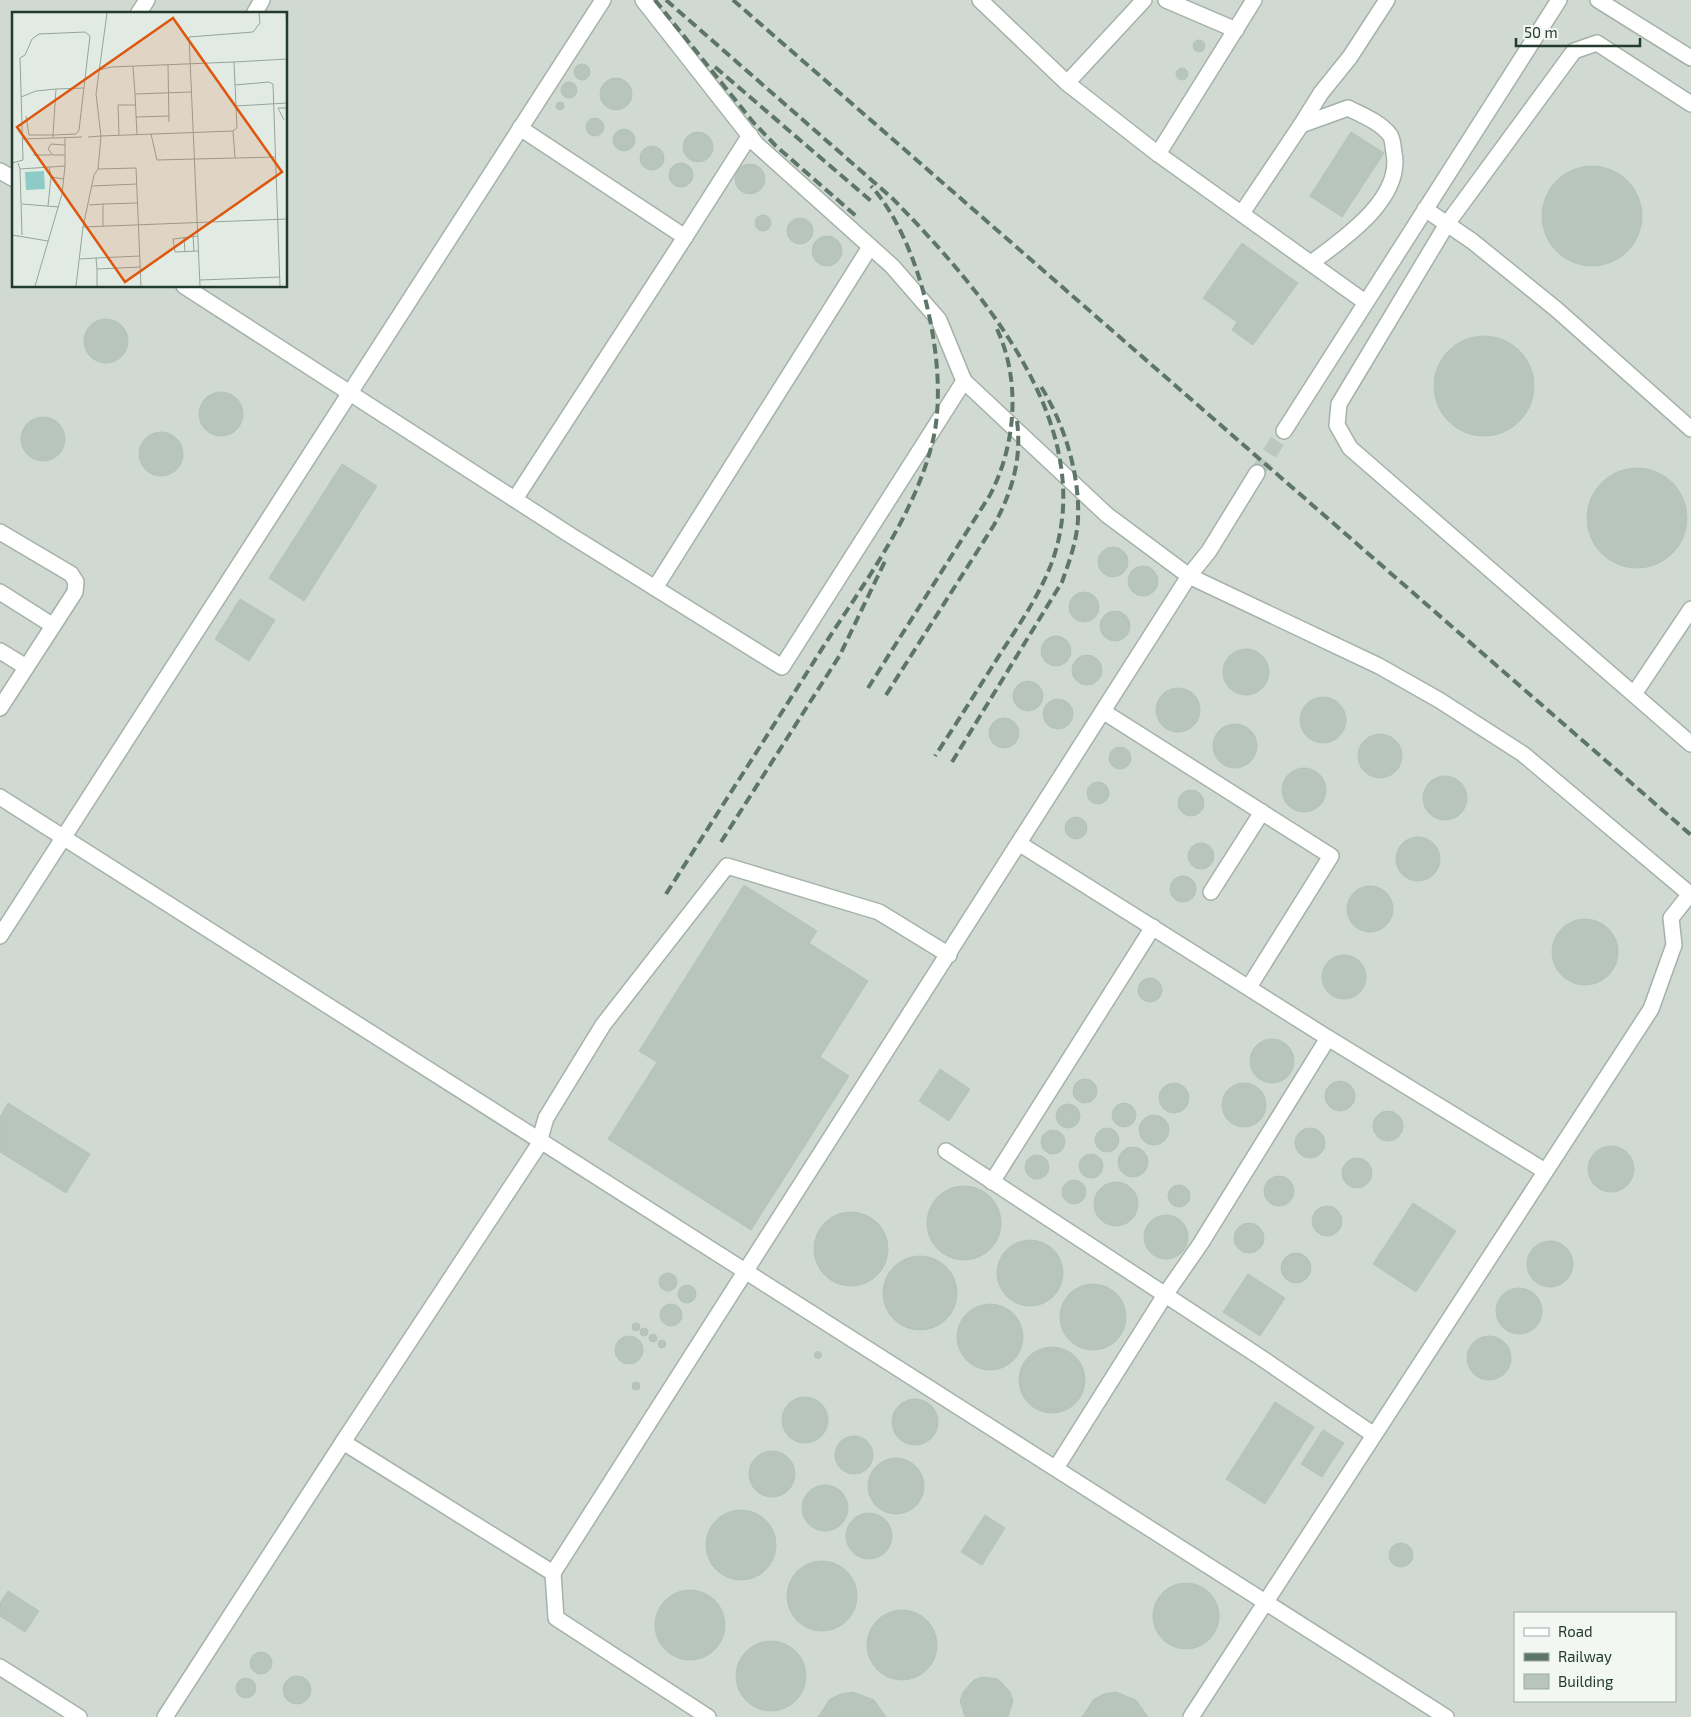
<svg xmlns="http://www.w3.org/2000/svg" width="1691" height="1717" viewBox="0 0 1691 1717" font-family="'Exo 2',sans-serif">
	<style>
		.built { fill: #d0dad3; fill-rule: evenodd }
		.building { fill: #b7c5bd; stroke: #b4c4ba }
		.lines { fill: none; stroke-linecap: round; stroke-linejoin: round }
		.minor-tunnel { stroke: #bbc8c0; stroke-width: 15; stroke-dasharray: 15 8; stroke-linecap: butt }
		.minor-casing { stroke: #a4b2aa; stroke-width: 18 }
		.minor { stroke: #fff; stroke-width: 15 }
		.rail { stroke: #5d7669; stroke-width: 4; stroke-dasharray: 10 5; stroke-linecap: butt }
		.inset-road { fill: none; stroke: #95a49b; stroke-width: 1 }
		.view { fill: #de570e; fill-opacity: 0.15; stroke: #de570e; stroke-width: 2.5 }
		.inset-edge { fill: none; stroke: #233a2e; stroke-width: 2.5 }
	</style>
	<rect width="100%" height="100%" fill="#e1ebe4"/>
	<path class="built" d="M 0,0 L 1691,0 L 1691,1717 L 0,1717 ZM 14,14 L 286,14 L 286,286 L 14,286 ZM 1515,1613 L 1675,1613 L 1675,1701 L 1515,1701 Z"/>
	<g class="building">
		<circle cx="1199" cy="46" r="6"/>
		<circle cx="582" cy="72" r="8"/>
		<circle cx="1182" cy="74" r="6"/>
		<circle cx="616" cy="94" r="16"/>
		<circle cx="569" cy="90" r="8"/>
		<circle cx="560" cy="106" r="4"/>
		<circle cx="595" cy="127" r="9"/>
		<circle cx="624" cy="140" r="11"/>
		<circle cx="698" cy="147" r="15"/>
		<polygon points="1351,132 1384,153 1342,217 1310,196"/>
		<circle cx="652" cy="158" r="12"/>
		<circle cx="681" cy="175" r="12"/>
		<circle cx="750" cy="179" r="15"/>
		<circle cx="1592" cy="216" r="50"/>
		<circle cx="763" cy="223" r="8"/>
		<circle cx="800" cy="231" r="13"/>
		<circle cx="827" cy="251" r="15"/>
		<polygon points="1242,243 1298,283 1253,345 1232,330 1237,322 1203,298"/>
		<circle cx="106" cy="341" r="22"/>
		<circle cx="1484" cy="386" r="50"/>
		<circle cx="221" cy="414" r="22"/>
		<circle cx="43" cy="439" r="22"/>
		<circle cx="161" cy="454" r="22"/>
		<polygon points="342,464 377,486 304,601 269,578"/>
		<circle cx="1637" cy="518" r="50"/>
		<circle cx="1113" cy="562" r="15"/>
		<circle cx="1143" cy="581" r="15"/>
		<circle cx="1084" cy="607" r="15"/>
		<polygon points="240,599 275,620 249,661 215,639"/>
		<circle cx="1115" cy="626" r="15"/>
		<circle cx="1056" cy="651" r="15"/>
		<circle cx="1246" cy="672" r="23"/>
		<circle cx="1087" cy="670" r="15"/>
		<circle cx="1028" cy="696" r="15"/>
		<circle cx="1178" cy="710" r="22"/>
		<circle cx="1323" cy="720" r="23"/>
		<circle cx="1058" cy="714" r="15"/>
		<circle cx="1004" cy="733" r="15"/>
		<circle cx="1235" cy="746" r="22"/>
		<circle cx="1380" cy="756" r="22"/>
		<circle cx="1120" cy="758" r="11"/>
		<circle cx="1304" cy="790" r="22"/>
		<circle cx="1445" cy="798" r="22"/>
		<circle cx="1098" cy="793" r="11"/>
		<circle cx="1191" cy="803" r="13"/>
		<circle cx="1076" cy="828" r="11"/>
		<circle cx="1418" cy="859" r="22"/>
		<circle cx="1201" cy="856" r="13"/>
		<circle cx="1183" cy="889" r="13"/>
		<polygon points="744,885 817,931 809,943 868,981 820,1057 849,1076 751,1230 608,1139 657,1062 639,1051"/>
		<circle cx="1370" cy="909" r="23"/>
		<circle cx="1585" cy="952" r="33"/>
		<circle cx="1344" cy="977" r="22"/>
		<circle cx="1150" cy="990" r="12"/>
		<circle cx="1272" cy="1061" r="22"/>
		<polygon points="940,1069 970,1089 949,1121 919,1101"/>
		<circle cx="1085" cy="1091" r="12"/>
		<circle cx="1340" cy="1096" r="15"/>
		<circle cx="1174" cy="1098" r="15"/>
		<circle cx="1244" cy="1105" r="22"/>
		<polygon points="8,1103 90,1154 66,1193 0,1152 0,1117"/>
		<circle cx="1124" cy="1115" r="12"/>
		<circle cx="1068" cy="1116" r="12"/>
		<circle cx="1388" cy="1126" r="15"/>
		<circle cx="1154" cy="1130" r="15"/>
		<circle cx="1310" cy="1143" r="15"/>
		<circle cx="1107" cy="1140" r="12"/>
		<circle cx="1053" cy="1142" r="12"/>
		<circle cx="1611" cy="1169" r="23"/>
		<circle cx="1133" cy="1162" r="15"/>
		<circle cx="1091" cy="1166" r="12"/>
		<circle cx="1037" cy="1167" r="12"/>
		<circle cx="1357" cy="1173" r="15"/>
		<circle cx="1279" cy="1191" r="15"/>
		<circle cx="1074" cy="1192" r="12"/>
		<circle cx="1116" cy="1204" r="22"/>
		<circle cx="1179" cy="1196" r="11"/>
		<circle cx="964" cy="1223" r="37"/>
		<polygon points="1413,1203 1456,1231 1416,1292 1373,1264"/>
		<circle cx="1327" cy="1221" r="15"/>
		<circle cx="851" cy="1249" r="37"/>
		<circle cx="1166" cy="1237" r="22"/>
		<circle cx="1249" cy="1238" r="15"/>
		<circle cx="1030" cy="1273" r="33"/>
		<circle cx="1550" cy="1264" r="23"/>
		<circle cx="1296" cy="1268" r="15"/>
		<circle cx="920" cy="1293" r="37"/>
		<circle cx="668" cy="1282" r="9"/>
		<polygon points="1248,1274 1285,1298 1260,1336 1223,1312"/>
		<circle cx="1093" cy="1317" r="33"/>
		<circle cx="687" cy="1294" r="9"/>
		<circle cx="1519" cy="1311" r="23"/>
		<circle cx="990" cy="1337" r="33"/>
		<circle cx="671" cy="1315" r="11"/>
		<circle cx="636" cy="1327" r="4"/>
		<circle cx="644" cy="1332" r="4"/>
		<circle cx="653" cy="1338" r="4"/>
		<circle cx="1489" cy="1358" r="22"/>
		<circle cx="629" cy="1350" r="14"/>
		<circle cx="662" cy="1344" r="4"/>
		<circle cx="1052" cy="1380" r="33"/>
		<circle cx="818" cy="1355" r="3.5"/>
		<circle cx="636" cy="1386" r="4"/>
		<circle cx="805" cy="1420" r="23"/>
		<circle cx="915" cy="1422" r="23"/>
		<polygon points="1275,1402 1314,1427 1265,1504 1226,1479"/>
		<polygon points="1323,1430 1344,1443 1322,1477 1301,1464"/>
		<circle cx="854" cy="1455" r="19"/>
		<circle cx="772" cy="1474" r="23"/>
		<circle cx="896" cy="1486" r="28"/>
		<circle cx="825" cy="1508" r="23"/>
		<circle cx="741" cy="1545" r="35"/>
		<circle cx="869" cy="1536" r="23"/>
		<polygon points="985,1515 1005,1528 982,1565 961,1552"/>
		<circle cx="1401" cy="1555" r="12"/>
		<circle cx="822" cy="1596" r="35"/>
		<circle cx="1186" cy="1616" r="33"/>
		<circle cx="690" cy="1625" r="35"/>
		<polygon points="8,1591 39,1611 25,1632 0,1616 0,1603"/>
		<circle cx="902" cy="1645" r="35"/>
		<circle cx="771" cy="1676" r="35"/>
		<circle cx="261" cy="1663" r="11"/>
		<circle cx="297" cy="1690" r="14"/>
		<polygon points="982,1677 998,1679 1010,1692 1013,1701 1008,1717 965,1717 960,1701 963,1692 974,1680"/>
		<circle cx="246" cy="1688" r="10"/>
		<polygon points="853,1692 874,1700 886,1717 818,1717 830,1699 841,1694"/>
		<polygon points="1116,1692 1136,1700 1148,1717 1082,1717 1094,1699 1104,1694"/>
	</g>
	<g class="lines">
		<polyline class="minor-tunnel" points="1257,473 1284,431"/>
		<defs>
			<g id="minor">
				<polyline points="980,0 1067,83 1158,154"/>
				<polyline points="1166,0 1236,30"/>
				<polyline points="1254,0 1158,154 1365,302"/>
				<polyline points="1598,0 1691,58"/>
				<polyline points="138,14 147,0"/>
				<polyline points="254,14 262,0"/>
				<polyline points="1067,83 1144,0"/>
				<polyline points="1691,104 1597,43 1574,51 1447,224 1472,241 1556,309 1691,429"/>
				<polyline points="1301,125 1321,93 1350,57 1387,0"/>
				<polyline points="520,128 685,237 750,135"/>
				<polyline points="0,171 14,179"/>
				<polyline points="1425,209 1447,224 1339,404 1337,425 1350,448 1691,744"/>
				<path d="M 1242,213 L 1301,125 L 1348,108 C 1362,115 1380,122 1390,135 C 1393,139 1393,148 1394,153 C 1403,199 1343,239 1311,263"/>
				<polyline points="184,286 570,535 782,667 964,381 939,320 892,266 756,144 643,0"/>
				<polyline points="964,381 1107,515 1189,576 1209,551 1257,473"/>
				<polyline points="1284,431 1559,0"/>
				<polyline points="515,499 685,237"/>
				<polyline points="0,532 71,574 76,582 75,592 0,708"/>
				<polyline points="655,588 870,247"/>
				<polyline points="0,592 52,625"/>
				<polyline points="0,651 26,667"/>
				<polyline points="1634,694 1691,609"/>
				<polyline points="1104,712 1331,856 1249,987"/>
				<polyline points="0,797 1446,1717"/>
				<polyline points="1020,844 1328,1038 1201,1243 1165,1295 1056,1468"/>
				<polyline points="1211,892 1262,812"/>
				<polyline points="0,936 603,0"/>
				<polyline points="1328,1038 1545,1171"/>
				<polyline points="946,1151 1260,1357 1374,1435"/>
				<polyline points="992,1182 1153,927"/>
				<polyline points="343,1442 538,1146 546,1118 603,1025 727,866 879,912 949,955"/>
				<polyline points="553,1573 556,1618 708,1717"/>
				<polyline points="0,1667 79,1717"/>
				<polyline points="165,1717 343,1442 553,1573 1189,576 1379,666 1439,700 1523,754 1691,895"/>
				<polyline points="1191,1717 1651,1009 1674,945 1671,918 1690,894"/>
			</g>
		</defs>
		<use href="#minor" class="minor-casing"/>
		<use href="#minor" class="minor"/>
		<g class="rail">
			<polyline points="655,0 753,122 776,146 856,216"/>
			<path d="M 666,0 L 892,198 C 980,288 1101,426 1052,562 C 1040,594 1021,622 1002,651 C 980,686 958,721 935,756"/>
			<polyline points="733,0 1691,835"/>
			<polyline points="715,67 871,201"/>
			<path d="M 868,688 L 990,495 C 1016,445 1021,381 997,329"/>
			<path d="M 886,695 L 994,525 C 1012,492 1022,459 1017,421"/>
			<path d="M 952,762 L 1062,582 C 1069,562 1077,541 1078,519 C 1080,474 1064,423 1040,385"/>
			<polyline points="721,842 840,655 886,559"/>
			<path d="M 666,894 C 719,811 772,728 825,644 C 866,580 915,515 933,440 C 950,368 921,241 871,186"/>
		</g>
	</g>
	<g transform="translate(12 12)">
		<rect width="275" height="275" fill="#e1ebe4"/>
		<path d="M 32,159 L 33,177 L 14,178 L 13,160 Z" fill="#8ecbc6"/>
		<path class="inset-road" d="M 95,1 L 84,82 L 89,124 L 221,119 L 223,146 L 264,145M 274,1 L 275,16M 275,47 L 222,50 L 224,94 L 275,91M 156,53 L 157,110M 121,54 L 123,82M 87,58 L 99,55 L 222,50M 223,73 L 257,70 L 261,72 L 268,274M 9,85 L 24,79 L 44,77M 14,104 L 17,123 L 41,123 L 44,77 L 72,76M 124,105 L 157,104M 272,108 L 266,96 L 275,96M 221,119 L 225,116 L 224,94M 139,122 L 145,148 L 223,146M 107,123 L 106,93 L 123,93M 125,123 L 123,82 L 179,80M 76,125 L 89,124 L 86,157M 11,127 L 70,125M 21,143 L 40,143M 53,143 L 41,143 L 36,137 L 39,132 L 53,133M 0,151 L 11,148 L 8,46 L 13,43 L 20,27 L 27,22 L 73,20 L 78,24 L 67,118 L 64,122 L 41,123 L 41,126M 6,151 L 8,157 L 53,154 L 53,126M 37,155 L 39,165 L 52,167M 8,157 L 10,223M 80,174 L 125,172M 10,192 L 47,195M 91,192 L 125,191M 77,193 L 91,192 L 91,214M 36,194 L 39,165M 71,215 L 275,207M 0,223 L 36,229M 181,224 L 182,239M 186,224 L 161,227 L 163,240 L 186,239M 172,225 L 173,240M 128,244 L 84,246 L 85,257 L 128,255M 68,247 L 84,246M 85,257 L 85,274M 188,268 L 268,265M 23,274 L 50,182 L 53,154M 64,274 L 71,215 L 82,163 L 86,157 L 124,156 L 129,274M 188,274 L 177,25 L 241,20 L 248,11 L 247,1"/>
		<path class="view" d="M 161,6 L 270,160 L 113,270 L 5,115 Z"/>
		<rect width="275" height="275" class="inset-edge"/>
	</g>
	<rect x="1514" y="1612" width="162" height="90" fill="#f2f7f3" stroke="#9faba4"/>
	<rect x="1524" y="1628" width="25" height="8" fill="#ffffff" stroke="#9faba4"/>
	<text x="1558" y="1637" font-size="15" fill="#233a2e">Road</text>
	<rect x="1524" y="1653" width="25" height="8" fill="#5d7669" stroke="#9faba4"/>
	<text x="1558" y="1662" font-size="15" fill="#233a2e">Railway</text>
	<rect x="1524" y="1674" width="25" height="15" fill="#b7c5bd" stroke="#9faba4"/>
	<text x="1558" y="1687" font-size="15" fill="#233a2e">Building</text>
	<path d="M1516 38v8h124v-8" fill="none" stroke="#233a2e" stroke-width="2.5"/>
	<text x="1524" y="38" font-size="15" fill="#233a2e" stroke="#f2f7f3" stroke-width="4" paint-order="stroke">50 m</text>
</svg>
